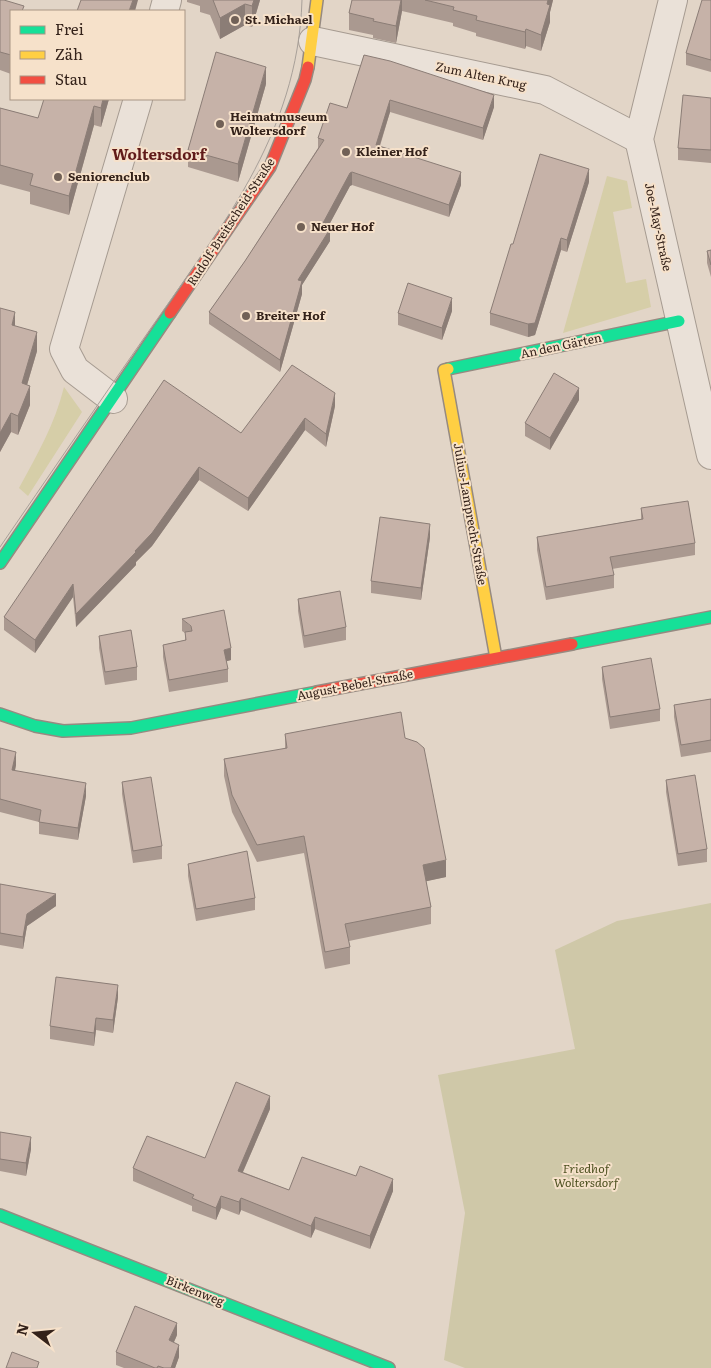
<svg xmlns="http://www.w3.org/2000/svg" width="711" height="1368" viewBox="0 0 711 1368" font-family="Literata,serif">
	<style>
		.green { fill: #d6cea8 }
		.cemetery { fill: #cfc8a8 }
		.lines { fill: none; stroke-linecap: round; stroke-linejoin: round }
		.street-casing { stroke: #a69b91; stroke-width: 30 }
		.fast-casing { stroke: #968a81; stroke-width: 14 }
		.slow-casing { stroke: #968a81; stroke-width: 14 }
		.jam-casing { stroke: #968a81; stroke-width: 14 }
		.street { stroke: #eae1d8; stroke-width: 28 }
		.fast { stroke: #16e098; stroke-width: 11 }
		.slow { stroke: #ffcf43; stroke-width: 11 }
		.jam { stroke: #f24e42; stroke-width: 11 }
		.tram { stroke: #a8a099; stroke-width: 1 }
		.wall { fill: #aa9990 }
		.shaded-wall { fill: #8b7d76 }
		.building { fill: #c6b2a8; stroke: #8b7d76 }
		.poi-dot { fill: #716157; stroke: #f6e1ca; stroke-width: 2 }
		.labels { text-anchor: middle; stroke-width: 4; stroke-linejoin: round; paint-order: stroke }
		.poi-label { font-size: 12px; font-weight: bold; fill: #34221a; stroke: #f6e1ca; text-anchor: start }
		.street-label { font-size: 12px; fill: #34221a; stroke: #f6e1ca }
		.park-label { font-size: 12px; font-style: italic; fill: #4d5120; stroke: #f6e1ca }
		.quarter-label { font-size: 15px; font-weight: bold; fill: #611b19; stroke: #f6e1ca }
	</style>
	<rect width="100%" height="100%" fill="#e2d5c7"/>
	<g class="green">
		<polygon points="607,176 627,181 632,208 613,212 626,283 646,279 651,307 563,333"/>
		<path d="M 64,387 L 82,412 L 28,496 L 19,488 C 37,455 55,424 64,387 Z"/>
	</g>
	<polygon class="cemetery" points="711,903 711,1368 465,1368 444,1360 465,1213 438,1075 575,1049 555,950 617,921"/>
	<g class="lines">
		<defs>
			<g id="street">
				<polyline points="673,0 639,139 711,455"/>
				<polyline points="164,11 167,0"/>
				<polyline points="313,41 545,90 639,139"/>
				<polyline points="113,399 75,370 64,349 138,99"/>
			</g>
			<g id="fast">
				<polyline points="448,369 679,321"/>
				<polyline points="0,563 170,313"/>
				<polyline points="572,644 711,617"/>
				<polyline points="0,714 35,726 63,731 131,728 317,692"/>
				<polyline points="0,1215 389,1368"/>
			</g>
			<g id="slow">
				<polyline points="308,67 317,0"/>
				<polyline points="448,369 444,370 496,658"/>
			</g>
			<g id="jam">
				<polyline points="170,313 270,167 305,80 308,67"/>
				<polyline points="317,692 572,644"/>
			</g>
		</defs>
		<use href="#street" class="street-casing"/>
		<use href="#fast" class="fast-casing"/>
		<use href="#slow" class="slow-casing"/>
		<use href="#jam" class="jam-casing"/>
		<use href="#street" class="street"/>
		<use href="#fast" class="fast"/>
		<use href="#slow" class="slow"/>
		<use href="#jam" class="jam"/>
		<path class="tram" d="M 0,547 C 48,477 96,407 144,338 C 218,231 298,136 302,0"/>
	</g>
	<g class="wall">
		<polygon points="0,0 24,11 11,11 11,74 0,70"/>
		<polygon points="187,0 260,0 252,27 245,25 220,39 210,15 200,12 200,6 187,2"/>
		<polygon points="352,0 553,0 550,12 550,22 541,51 526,46 525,49 476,36 476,33 453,26 453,23 402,11 396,43 373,38 373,35 349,30 349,13"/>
		<polygon points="711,0 711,72 686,65 686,53"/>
		<polygon points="364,55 494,107 483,140 390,112 380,146 461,185 449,217 352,185 350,186 328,227 330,241 302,285 302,294 280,372 209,324 209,312 245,261 318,148 318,138 347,108"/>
		<polygon points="266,84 238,182 188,167 188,150"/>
		<polygon points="711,98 711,163 678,160 678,148"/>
		<polygon points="109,99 101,127 94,125 69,215 30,204 30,192 0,184 0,108 38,118"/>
		<polygon points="589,182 567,252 561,250 535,335 528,337 490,325 490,313 513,244"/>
		<polygon points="711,250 711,277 707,263 707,251"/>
		<polygon points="0,308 37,351 27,385 30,405 18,435 11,432 0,452"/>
		<polygon points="452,311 442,340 398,325 398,313"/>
		<polygon points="579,400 550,450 525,436 525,423"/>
		<polygon points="335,406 326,447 305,430 248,511 199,480 152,546 136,562 136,565 76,627 73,597 35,653 4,630 4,617 241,433"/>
		<polygon points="641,508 695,543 695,555 612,569 614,575 614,588 546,600 537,550 537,537 641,519"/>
		<polygon points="430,537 421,600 371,593 371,581"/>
		<polygon points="298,599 346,627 346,640 304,648 298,611"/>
		<polygon points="182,619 231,660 226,661 228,669 228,682 169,692 163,657 163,645 185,640 185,633 182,631"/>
		<polygon points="99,636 137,667 137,680 105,685 99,648"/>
		<polygon points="602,667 660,709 660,721 610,729 602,679"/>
		<polygon points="711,699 711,752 681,757 674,717 674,705"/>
		<polygon points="285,734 405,738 446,877 426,881 431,907 431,924 349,941 350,947 350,964 325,969 304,853 257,862 232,812 224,776 224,759 285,749"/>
		<polygon points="0,748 16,765 15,771 86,796 78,840 39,834 39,822 0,812"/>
		<polygon points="666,780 707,849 707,862 678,866 666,792"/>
		<polygon points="122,782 162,846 162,859 133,863 122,794"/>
		<polygon points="188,864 255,898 255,910 196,921 188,876"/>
		<polygon points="0,884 56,906 27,926 23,949 0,945"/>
		<polygon points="118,997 113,1033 96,1030 94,1046 50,1039 50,1026"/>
		<polygon points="270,1109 243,1172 289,1190 393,1191 370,1249 315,1229 311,1238 241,1210 239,1215 221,1208 216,1220 192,1211 192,1206 133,1181 133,1168 205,1158"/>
		<polygon points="0,1132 31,1149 26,1176 0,1171"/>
		<polygon points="177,1335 174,1342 179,1357 175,1368 124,1368 116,1365 116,1352"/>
	</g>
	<g class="shaded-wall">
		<polygon points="133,0 138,0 135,11 129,11"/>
		<polygon points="254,0 260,0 252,27 252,6"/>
		<polygon points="401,0 402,0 402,11 396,43 396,26"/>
		<polygon points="548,0 553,0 550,12 550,22 541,51 541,35"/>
		<polygon points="245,4 245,25 220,39 220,18"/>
		<polygon points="526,29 526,46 525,49 525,32"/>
		<polygon points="266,67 266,84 238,182 238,164"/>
		<polygon points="494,95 494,107 483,140 483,128"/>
		<polygon points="103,99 109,99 101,127 101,108"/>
		<polygon points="390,100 390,112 376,157 376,145"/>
		<polygon points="94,106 94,125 69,215 69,196"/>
		<polygon points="589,169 589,182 567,252 567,240"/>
		<polygon points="352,172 352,185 350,186 323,236 323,223 350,173"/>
		<polygon points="461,172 461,185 449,217 449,205"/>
		<polygon points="330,229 330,241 302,285 302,294 280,372 280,360 298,280"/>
		<polygon points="561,238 561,250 535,335 528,337 528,324"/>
		<polygon points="452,298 452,311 442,340 442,328"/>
		<polygon points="15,312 15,331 12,325"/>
		<polygon points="37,332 37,351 22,402 22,383"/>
		<polygon points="30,386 30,405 18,435 18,416"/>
		<polygon points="579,388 579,400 550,450 550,438"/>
		<polygon points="335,393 335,406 326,447 326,434"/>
		<polygon points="11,413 11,432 0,452 0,433"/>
		<polygon points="305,418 305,430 248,511 248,498"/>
		<polygon points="199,467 199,480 152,546 136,562 136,565 76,627 76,614 135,551"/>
		<polygon points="430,524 430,537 421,600 421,588"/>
		<polygon points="73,584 73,597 35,653 35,640"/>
		<polygon points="231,648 231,660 224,662 224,650"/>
		<polygon points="16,752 16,765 12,783 12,770"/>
		<polygon points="86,783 86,796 78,840 78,828"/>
		<polygon points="446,860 446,877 423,882 423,865"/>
		<polygon points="56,894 56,906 27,926 23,949 23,937 27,914"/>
		<polygon points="118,985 118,997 113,1033 113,1020"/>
		<polygon points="96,1018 96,1030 94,1046 94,1033"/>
		<polygon points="270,1096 270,1109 238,1183 238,1171"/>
		<polygon points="31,1137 31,1149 26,1176 26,1163"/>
		<polygon points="393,1179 393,1191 370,1249 370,1236"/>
		<polygon points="221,1196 221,1208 216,1220 216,1208"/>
		<polygon points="241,1198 241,1210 239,1215 239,1202"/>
		<polygon points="315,1217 315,1229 311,1238 311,1226"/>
		<polygon points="177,1323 177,1335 169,1353 169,1340"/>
		<polygon points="179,1345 179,1357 175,1368 171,1368"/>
	</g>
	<g class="building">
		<polygon points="0,0 4,0 24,6 22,11 11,11 11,55 0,52"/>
		<polygon points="81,0 133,0 129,11 77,11"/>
		<polygon points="213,0 254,0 252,6 245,4 220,18"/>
		<polygon points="352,0 401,0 396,26 373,21 374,19 349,13"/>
		<polygon points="425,0 548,0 547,4 550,5 541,35 526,29 525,32 476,20 477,16 453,10 454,7"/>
		<polygon points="702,0 711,0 711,60 686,53"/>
		<polygon points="216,52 266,67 238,164 188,150"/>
		<polygon points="364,55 390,61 494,95 483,128 390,100 376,145 461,172 449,205 352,172 350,173 323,223 330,229 298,280 302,281 280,360 209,312 245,261 324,140 318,138 330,103 347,108"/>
		<polygon points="683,95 711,98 711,150 678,148"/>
		<polygon points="44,99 103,99 101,108 94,106 69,196 30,185 33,174 0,165 0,108 38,118"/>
		<polygon points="540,154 589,169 567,240 561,238 535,323 528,324 490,313 511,244 513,244"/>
		<polygon points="711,250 711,265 707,251"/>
		<polygon points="408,283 452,298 442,328 398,313"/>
		<polygon points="0,308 15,312 12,325 37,332 22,383 30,386 18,416 11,413 0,433"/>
		<polygon points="292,365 335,393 326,434 305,418 248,498 199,467 152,533 135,551 136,552 76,614 73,584 35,640 4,617 164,380 241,433"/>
		<polygon points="554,373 579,388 550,438 525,423"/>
		<polygon points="688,501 695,543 610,557 614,575 546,587 537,537 643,519 641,508"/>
		<polygon points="380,517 430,524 421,588 371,581"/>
		<polygon points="340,591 346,627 304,636 298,599"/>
		<polygon points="224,610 231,648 224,650 228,669 169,680 163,645 186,640 185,632 192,631 191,626 182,619"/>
		<polygon points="131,630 137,667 105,672 99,636"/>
		<polygon points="651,658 660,709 610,717 602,667"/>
		<polygon points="711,699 711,740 681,745 674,705"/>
		<polygon points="401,712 405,738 417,742 424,748 446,860 423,865 431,907 345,924 350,947 325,952 304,836 257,845 232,795 224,759 287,748 285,734"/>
		<polygon points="0,748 16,752 12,770 86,783 78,828 39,822 41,810 0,799"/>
		<polygon points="695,775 707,849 678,854 666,780"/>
		<polygon points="151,777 162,846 133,851 122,782"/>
		<polygon points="247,851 255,898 196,909 188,864"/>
		<polygon points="0,884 56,894 27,914 23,937 0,933"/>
		<polygon points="56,977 118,985 113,1020 96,1018 94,1033 50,1026"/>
		<polygon points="236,1082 270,1096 238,1171 289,1190 302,1157 356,1176 360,1166 393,1179 370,1236 315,1217 311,1226 241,1198 239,1202 221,1196 216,1208 192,1198 194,1195 133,1168 147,1136 205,1158"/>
		<polygon points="0,1132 31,1137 26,1163 0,1159"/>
		<polygon points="135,1306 177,1323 169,1340 179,1345 171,1368 164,1368 158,1366 157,1368 155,1368 116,1352"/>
		<polygon points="12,1352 39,1362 37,1368 6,1368"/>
	</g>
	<g class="poi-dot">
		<circle cx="235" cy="20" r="5"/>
		<circle cx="220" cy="124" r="5"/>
		<circle cx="346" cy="152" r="5"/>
		<circle cx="58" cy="177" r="5"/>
		<circle cx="301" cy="227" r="5"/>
		<circle cx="246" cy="316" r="5"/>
	</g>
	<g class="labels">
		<g class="poi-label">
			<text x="245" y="24">St. Michael</text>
			<text x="230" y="121">Heimatmuseum<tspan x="230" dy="14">Woltersdorf</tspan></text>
			<text x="356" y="156">Kleiner Hof</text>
			<text x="68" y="181">Seniorenclub</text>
			<text x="311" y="231">Neuer Hof</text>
			<text x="256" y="320">Breiter Hof</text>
		</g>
		<g class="street-label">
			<text transform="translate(481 76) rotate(12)" y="4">Zum Alten Krug</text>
			<text transform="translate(231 222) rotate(-57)" y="4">Rudolf-Breitscheid-Straße</text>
			<text transform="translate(658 227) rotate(78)" y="4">Joe-May-Straße</text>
			<text transform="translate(561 346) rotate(-12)" y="4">An den Gärten</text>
			<text transform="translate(470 514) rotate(80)" y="4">Julius-Lamprecht-Straße</text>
			<text transform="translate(355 685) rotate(-11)" y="4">August-Bebel-Straße</text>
			<text transform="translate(195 1291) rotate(22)" y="4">Birkenweg</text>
		</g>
		<g class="park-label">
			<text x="586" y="1173">Friedhof<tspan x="586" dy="14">Woltersdorf</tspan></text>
		</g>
		<g class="quarter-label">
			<text x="159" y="160">Woltersdorf</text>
		</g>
	</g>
	<rect x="10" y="10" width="175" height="90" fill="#f6e1ca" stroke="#a89584"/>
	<rect x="20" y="26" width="25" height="8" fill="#16e098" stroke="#a89584"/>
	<text x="55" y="35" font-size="15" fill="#34221a">Frei</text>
	<rect x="20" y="51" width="25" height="8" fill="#ffcf43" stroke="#a89584"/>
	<text x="55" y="60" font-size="15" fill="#34221a">Zäh</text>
	<rect x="20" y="76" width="25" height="8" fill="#f24e42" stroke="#a89584"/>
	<text x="55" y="85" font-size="15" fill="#34221a">Stau</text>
	<g transform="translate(35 1333) rotate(286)" stroke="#f6e1ca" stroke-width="4" paint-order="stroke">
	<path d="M0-4L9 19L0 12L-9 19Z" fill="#34221a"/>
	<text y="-8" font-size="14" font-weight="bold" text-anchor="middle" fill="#34221a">N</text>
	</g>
</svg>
